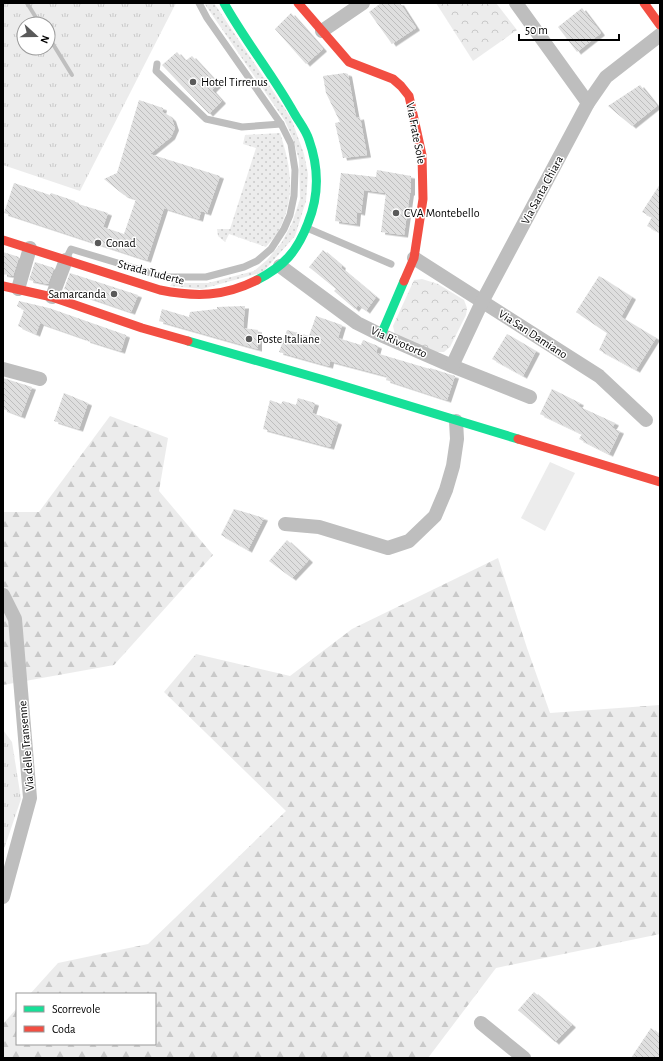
<svg xmlns="http://www.w3.org/2000/svg" width="663" height="1061" viewBox="0 0 663 1061" font-family="'Alegreya Sans',sans-serif">
	<style>
		.grass { fill: url(#grass-tufts); fill-rule: evenodd }
		.forest { fill: url(#forest-firs) }
		.park { fill: url(#park-crowns) }
		.garden { fill: url(#garden-dots) }
		.pitch { fill: #ececec }
		.lines { fill: none; stroke-linecap: round; stroke-linejoin: round }
		.stream { stroke: #bfbfbf; stroke-width: 4 }
		.building { fill: url(#building-back-hatch); filter: url(#shadow) }
		.lane { stroke: #bebebe; stroke-width: 7 }
		.street { stroke: #bebebe; stroke-width: 14 }
		.fast { stroke: #16e098; stroke-width: 9 }
		.jam { stroke: #f24e42; stroke-width: 9 }
		.poi-dot { fill: #595959; stroke: #fff; stroke-width: 1.5 }
		.labels { text-anchor: middle; stroke-width: 3; stroke-linejoin: round; paint-order: stroke }
		.poi-label { font-size: 12px; fill: #000; stroke: #fff; text-anchor: start }
		.street-label { font-size: 12px; fill: #000; stroke: #fff }
	</style>
	<defs>
		<pattern id="grass-tufts" width="24" height="20" patternUnits="userSpaceOnUse"><rect width="24" height="20" fill="#ececec"/><path d="M3 7l-1-3M5 7V3M7 7l1-3M15 17l-1-3M17 17v-4M19 17l1-3" fill="none" stroke="#c9c9c9"/></pattern>
		<pattern id="forest-firs" width="22" height="20" patternUnits="userSpaceOnUse"><rect width="22" height="20" fill="#ececec"/><path d="M5 1l3.5 6h-7zM16 11l3.5 6h-7z" fill="#c9c9c9"/></pattern>
		<pattern id="park-crowns" width="20" height="18" patternUnits="userSpaceOnUse"><rect width="20" height="18" fill="#ececec"/><path d="M2 6a3 3 0 1 1 6 0M12 15a3 3 0 1 1 6 0" fill="none" stroke="#c9c9c9"/></pattern>
		<pattern id="garden-dots" width="8" height="8" patternUnits="userSpaceOnUse"><rect width="8" height="8" fill="#ececec"/><path d="M2 2h.1M6 6h.1" fill="none" stroke="#c9c9c9" stroke-width="1.8" stroke-linecap="round"/></pattern>
		<pattern id="building-back-hatch" width="6" height="6" patternUnits="userSpaceOnUse"><rect width="6" height="6" fill="#dfdfdf"/><path d="M-1 5l2 2M0 0l6 6M5-1l2 2" fill="none" stroke="#bebebe"/></pattern>
		<filter id="shadow"><feDropShadow dx="4" dy="2.5" stdDeviation="0" flood-color="#0004"/></filter>
	</defs>
	<rect width="100%" height="100%" fill="#fff"/>
	<g class="grass">
		<path d="M 3,3 L 176,3 L 80,191 L 3,165 ZM 24,24 L 48,24 L 48,48 L 24,48 Z"/>
		<polygon points="3,730 12,742 21,799 3,852"/>
	</g>
	<g class="forest">
		<polygon points="110,416 168,438 159,491 213,555 114,665 3,685 3,512 39,512"/>
		<polygon points="498,558 527,648 550,713 660,705 660,934 496,968 428,1058 3,1058 3,1024 17,1008 17,1044 155,1044 155,994 30,994 58,963 148,944 286,811 164,692 196,654 290,676 352,629"/>
	</g>
	<g class="park">
		<polygon points="436,3 496,3 517,30 473,61"/>
		<polygon points="422,279 438,284 464,300 467,308 466,315 450,347 444,352 435,352 395,335 393,326 414,280"/>
	</g>
	<g class="garden">
		<polygon points="204,3 214,3 291,118 304,154 308,174 306,201 295,236 263,272 202,289 170,286 174,281 186,283 208,283 254,271 267,260 282,242 292,223 300,199 299,160 293,139 285,121"/>
		<path d="M 280,133 C 291,166 296,197 279,230 C 276,236 270,242 266,247 L 229,234 L 225,242 L 218,236 L 217,229 L 230,229 L 256,148 L 243,144 L 245,135 Z"/>
	</g>
	<polygon class="pitch" points="550,462 575,473 545,531 521,518"/>
	<g class="lines">
		<g class="stream">
			<polyline points="27,3 40,24"/>
			<polyline points="48,36 72,75"/>
		</g>
	</g>
	<g class="building">
		<polygon points="381,3 400,3 416,28 392,44 369,12"/>
		<polygon points="582,8 601,33 577,52 558,27"/>
		<polygon points="291,13 323,49 306,64 275,29"/>
		<polygon points="177,52 185,61 192,56 218,84 212,90 222,101 209,114 162,65"/>
		<polygon points="345,73 348,74 356,118 360,117 367,155 343,158 335,123 340,122 326,93 323,76"/>
		<polygon points="640,85 657,106 632,126 608,106"/>
		<polygon points="139,100 163,108 162,112 168,115 172,119 175,128 171,137 150,154 220,176 207,213 201,211 199,219 164,208 147,260 4,213 14,183 50,195 51,193 75,201 75,203 108,213 103,227 124,234 136,199 124,195 104,179 117,173"/>
		<polygon points="377,170 411,176 411,193 410,193 404,235 381,232 386,193 364,190 361,213 357,212 356,224 335,221 341,173 376,177"/>
		<polygon points="660,184 660,233 647,226 652,217 642,212"/>
		<polygon points="323,250 342,266 341,268 376,297 366,311 358,305 355,309 334,291 336,289 309,267"/>
		<polygon points="3,252 19,257 13,276 3,274"/>
		<polygon points="35,262 54,268 48,284 29,280"/>
		<polygon points="70,273 138,295 131,312 64,289"/>
		<polygon points="599,276 632,297 621,317 656,338 636,370 599,350 607,333 576,312"/>
		<polygon points="19,301 49,308 126,335 121,351 86,340 86,339 40,323 36,334 18,326 24,310 17,306"/>
		<polygon points="245,306 243,328 258,330 258,349 159,321 162,309 189,317 190,312 217,309 217,307"/>
		<polygon points="316,316 342,325 338,338 361,345 363,340 378,346 376,353 430,369 430,368 455,376 447,400 386,380 387,376 330,361 329,366 279,352 287,330 309,336"/>
		<polygon points="507,334 536,351 523,376 492,359"/>
		<polygon points="3,378 32,387 21,416 3,409"/>
		<polygon points="552,389 580,403 578,406 615,423 612,428 620,431 609,454 579,439 582,434 540,414"/>
		<polygon points="64,393 88,403 79,429 54,421"/>
		<polygon points="298,398 315,403 312,413 338,422 330,447 263,429 270,400 281,404 283,401 296,405"/>
		<polygon points="234,509 264,518 248,550 221,535"/>
		<polygon points="287,540 309,560 292,578 269,561"/>
		<polygon points="534,992 572,1025 555,1042 518,1010"/>
		<polygon points="651,1028 660,1035 660,1058 631,1058"/>
	</g>
	<g class="lines">
		<g class="lane">
			<polyline points="157,64 156,71 206,119 242,127 281,124"/>
			<polyline points="307,228 391,264"/>
			<polyline points="66,259 71,249 164,277 206,277 244,267 257,261 271,249 284,229 290,215 294,196 295,170 291,144 281,124 207,18 199,3"/>
		</g>
		<g class="street">
			<polyline points="516,3 588,103"/>
			<polyline points="322,31 363,3"/>
			<polyline points="414,258 599,376 646,420"/>
			<polyline points="280,266 357,323 381,335 452,366 530,397"/>
			<polyline points="18,289 30,248"/>
			<polyline points="52,297 66,260"/>
			<polyline points="452,366 482,302 588,103 606,77 660,35"/>
			<polyline points="3,369 40,379"/>
			<polyline points="285,524 319,527 388,548 409,541 435,516 446,490 453,466 457,439 456,421"/>
			<polyline points="3,595 15,619 30,798 3,897"/>
			<polyline points="481,1023 524,1058"/>
		</g>
		<g class="fast">
			<path d="M 224,3 C 245,41 273,75 294,113 C 299,122 306,130 309,140 C 319,168 319,196 308,223 C 297,252 284,266 257,280"/>
			<polyline points="381,335 404,281"/>
			<polyline points="188,341 324,380 518,439"/>
		</g>
		<g class="jam">
			<polyline points="298,3 349,62 393,79 401,86 409,96 422,155 423,199 414,258 404,281"/>
			<polyline points="644,3 660,25"/>
			<path d="M 3,240 L 160,290 C 195,297 224,297 257,280"/>
			<polyline points="3,286 52,297 142,328 188,341"/>
			<polyline points="518,439 660,482"/>
		</g>
	</g>
	<g class="poi-dot">
		<circle cx="193" cy="82" r="4"/>
		<circle cx="396" cy="213" r="4"/>
		<circle cx="98" cy="243" r="4"/>
		<circle cx="114" cy="294" r="4"/>
		<circle cx="249" cy="339" r="4"/>
	</g>
	<g class="labels">
		<g class="poi-label">
			<text x="201" y="86">Hotel Tirrenus</text>
			<text x="404" y="217">CVA Montebello</text>
			<text x="106" y="247">Conad</text>
			<text x="106" y="298" text-anchor="end">Samarcanda</text>
			<text x="257" y="343">Poste Italiane</text>
		</g>
		<g class="street-label">
			<text transform="translate(416 133) rotate(79)" y="4">Via Frate Sole</text>
			<text transform="translate(542 190) rotate(-62)" y="4">Via Santa Chiara</text>
			<text transform="translate(151 272) rotate(15)" y="4">Strada Tuderte</text>
			<text transform="translate(533 334) rotate(33)" y="4">Via San Damiano</text>
			<text transform="translate(399 342) rotate(24)" y="4">Via Rivotorto</text>
			<text transform="translate(26 746) rotate(-95)" y="4">Via delle Transenne</text>
		</g>
	</g>
	<rect width="663" height="1061" fill="none" stroke="#000000" stroke-width="8"/>
	<rect x="16" y="993" width="140" height="52" fill="#ffffff" stroke="#999999"/>
	<rect x="24" y="1006" width="20" height="6" fill="#16e098" stroke="#999999"/>
	<text x="52" y="1013" font-size="12" fill="#000000">Scorrevole</text>
	<rect x="24" y="1026" width="20" height="6" fill="#f24e42" stroke="#999999"/>
	<text x="52" y="1033" font-size="12" fill="#000000">Coda</text>
	<g transform="translate(36 36) rotate(111)"><circle r="19" fill="#ffffff" stroke="#999999"/>
	<path d="M0-3L7 15L0 10L-7 15Z" fill="#595959"/>
	<text y="-6" font-size="11" font-weight="bold" text-anchor="middle" fill="#000000">N</text>
	</g>
	<path d="M519 34v6h100v-6" fill="none" stroke="#000000" stroke-width="2"/>
	<text x="525" y="34" font-size="12" fill="#000000" stroke="#ffffff" stroke-width="3" paint-order="stroke">50 m</text>
</svg>
